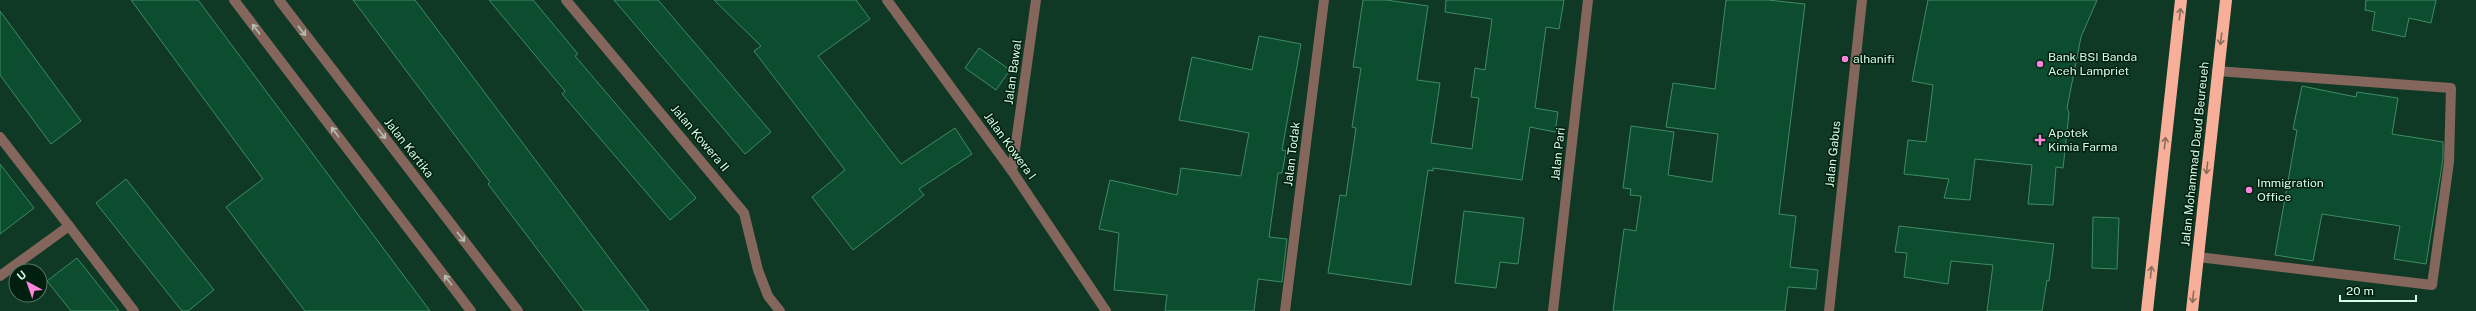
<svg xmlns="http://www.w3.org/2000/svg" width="2476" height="311" viewBox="0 0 2476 311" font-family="'Public Sans',sans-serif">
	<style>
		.building { fill: #0c4c2f; stroke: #3e8c63 }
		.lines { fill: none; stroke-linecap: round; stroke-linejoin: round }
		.minor { stroke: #84665d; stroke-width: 10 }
		.highway { stroke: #f8af99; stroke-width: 12 }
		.oneway { stroke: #886e5b }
		.oneway2 { stroke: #b5c0af }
		.poi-dot { fill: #ff85df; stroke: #001f0f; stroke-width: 1.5 }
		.labels { text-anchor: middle; stroke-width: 3; stroke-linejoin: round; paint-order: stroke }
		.poi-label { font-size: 12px; fill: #d6fce5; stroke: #001f0f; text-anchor: start }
		.street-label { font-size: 12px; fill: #d6fce5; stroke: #001f0f }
	</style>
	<rect width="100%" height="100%" fill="#0f3924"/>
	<g class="building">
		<polygon points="131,0 198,0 430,311 305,311 226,207 263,179"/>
		<polygon points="353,0 415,0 649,311 584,311 488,184 490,182"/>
		<polygon points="489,0 533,0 578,54 575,56 696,198 670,220 562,94 565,91"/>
		<polygon points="614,0 658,0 771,132 745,154"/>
		<polygon points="714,0 856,0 870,19 818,56 901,164 955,128 972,154 919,189 924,195 853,250 812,197 845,170 754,51 761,46"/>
		<polygon points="1363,0 1386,0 1428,6 1417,80 1440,83 1431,143 1472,149 1479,98 1471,97 1475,68 1485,70 1492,19 1445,12 1446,0 1564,0 1559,29 1546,27 1535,108 1558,112 1555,132 1530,127 1522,180 1433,168 1433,171 1428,170 1411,285 1328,273 1340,195 1346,196 1356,128 1352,127 1361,68 1353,67"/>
		<polygon points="1726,0 1768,0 1805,4 1779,214 1796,216 1790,267 1818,270 1816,289 1788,287 1785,311 1613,311 1624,229 1636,231 1641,196 1630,195 1631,189 1623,188 1631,126 1674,132 1668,175 1712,182 1718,134 1666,127 1673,83 1715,89"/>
		<polygon points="1928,0 2097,0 2081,37 2067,108 2069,113 2063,168 2056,167 2053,205 2028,204 2032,165 1975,159 1970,200 1944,198 1949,179 1904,174 1908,140 1926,142 1933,85 1912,81"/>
		<polygon points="2366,0 2436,0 2431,23 2409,18 2405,37 2372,30 2375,12 2365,10"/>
		<polygon points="0,11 81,121 51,144 0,75"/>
		<polygon points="1259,36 1301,44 1282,150 1286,151 1282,173 1278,173 1269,237 1287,239 1282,282 1258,279 1254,311 1165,311 1167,295 1114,290 1119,233 1099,229 1110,180 1177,195 1181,168 1241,176 1249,133 1179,120 1192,57 1252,70"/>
		<polygon points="979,48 1010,70 996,90 965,68"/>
		<polygon points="2302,86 2356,97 2357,92 2398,98 2392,134 2443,142 2443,159 2426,264 2394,259 2400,226 2322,214 2313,261 2275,255 2297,130 2293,129"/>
		<polygon points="0,164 34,208 0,234"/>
		<polygon points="126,179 214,290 188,311 182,311 96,203"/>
		<polygon points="1464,211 1524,218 1518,264 1500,262 1496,288 1455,283"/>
		<polygon points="2093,217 2119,218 2117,269 2092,268"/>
		<polygon points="1899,226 2054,244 2049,281 2047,280 2042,311 1987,311 1993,265 1951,261 1948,284 1904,277 1907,253 1895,252"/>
		<polygon points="77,258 119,311 71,311 47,281"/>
	</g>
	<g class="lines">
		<g class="minor">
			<polyline points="234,0 471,311"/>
			<polyline points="279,0 518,311"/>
			<polyline points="566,0 744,213 758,270 768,296 780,311"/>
			<polyline points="887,0 1012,171 1106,311"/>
			<polyline points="0,137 69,226 0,276"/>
			<polyline points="1012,171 1036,0"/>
			<polyline points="69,226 134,311"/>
			<polyline points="2198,257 2432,285 2449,162 2451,88 2217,71"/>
			<polyline points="1285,311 1324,0"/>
			<polyline points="1553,311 1588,0"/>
			<polyline points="1829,311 1862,0"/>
		</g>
		<g class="highway">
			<polyline points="2147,311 2181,0"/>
			<polyline points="2192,311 2226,0"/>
		</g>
	</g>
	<defs><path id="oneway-shaft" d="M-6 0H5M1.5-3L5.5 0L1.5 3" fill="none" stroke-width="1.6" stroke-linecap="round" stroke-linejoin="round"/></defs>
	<g class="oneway">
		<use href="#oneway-shaft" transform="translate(2180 14) rotate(-83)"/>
		<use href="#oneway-shaft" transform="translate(2221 39) rotate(97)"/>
		<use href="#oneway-shaft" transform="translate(2165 143) rotate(-83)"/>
		<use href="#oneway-shaft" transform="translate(2207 168) rotate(96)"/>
		<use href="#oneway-shaft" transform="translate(2151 272) rotate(-84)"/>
		<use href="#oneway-shaft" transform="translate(2193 297) rotate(97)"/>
	</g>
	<g class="oneway2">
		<use href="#oneway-shaft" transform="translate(256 29) rotate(-127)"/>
		<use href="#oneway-shaft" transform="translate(302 31) rotate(52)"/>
		<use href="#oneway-shaft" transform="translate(335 132) rotate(-127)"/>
		<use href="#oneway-shaft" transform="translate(382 134) rotate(52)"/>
		<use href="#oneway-shaft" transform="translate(461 237) rotate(52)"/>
		<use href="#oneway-shaft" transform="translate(448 280) rotate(-127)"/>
	</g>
	<g class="poi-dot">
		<circle cx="1845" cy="59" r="4"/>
		<circle cx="2040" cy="64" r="4"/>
		<path d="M2038 134h4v4h4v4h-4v4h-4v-4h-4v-4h4z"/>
		<circle cx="2249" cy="190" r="4"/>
	</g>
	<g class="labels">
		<g class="poi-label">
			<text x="2048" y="61">Bank BSI Banda<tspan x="2048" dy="14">Aceh Lampriet</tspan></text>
			<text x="1853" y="63">alhanifi</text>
			<text x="2048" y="137">Apotek<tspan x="2048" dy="14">Kimia Farma</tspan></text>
			<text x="2257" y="187">Immigration<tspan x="2257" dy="14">Office</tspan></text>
		</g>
		<g class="street-label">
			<text transform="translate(1013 72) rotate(-82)" y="4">Jalan Bawal</text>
			<text transform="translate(700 138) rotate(50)" y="4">Jalan Kowera II</text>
			<text transform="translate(1010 146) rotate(54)" y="4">Jalan Kowera I</text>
			<text transform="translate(409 148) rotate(52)" y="4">Jalan Kartika</text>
			<text transform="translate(1292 154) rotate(-83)" y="4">Jalan Todak</text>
			<text transform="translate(1558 154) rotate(-84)" y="4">Jalan Pari</text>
			<text transform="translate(1833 154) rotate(-84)" y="4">Jalan Gabus</text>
			<text transform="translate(2195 154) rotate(-84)" y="4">Jalan Mohammad Daud Beureueh</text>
		</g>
	</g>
	<g transform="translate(28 283) rotate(320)"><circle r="19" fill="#001f0f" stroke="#567765"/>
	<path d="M0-3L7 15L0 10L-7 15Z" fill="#ff85df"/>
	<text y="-6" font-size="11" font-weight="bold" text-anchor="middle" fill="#d6fce5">U</text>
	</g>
	<path d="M2340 295v6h76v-6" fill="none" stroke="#d6fce5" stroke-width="2"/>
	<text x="2346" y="295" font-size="12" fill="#d6fce5" stroke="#001f0f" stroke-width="3" paint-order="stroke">20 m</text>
</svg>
